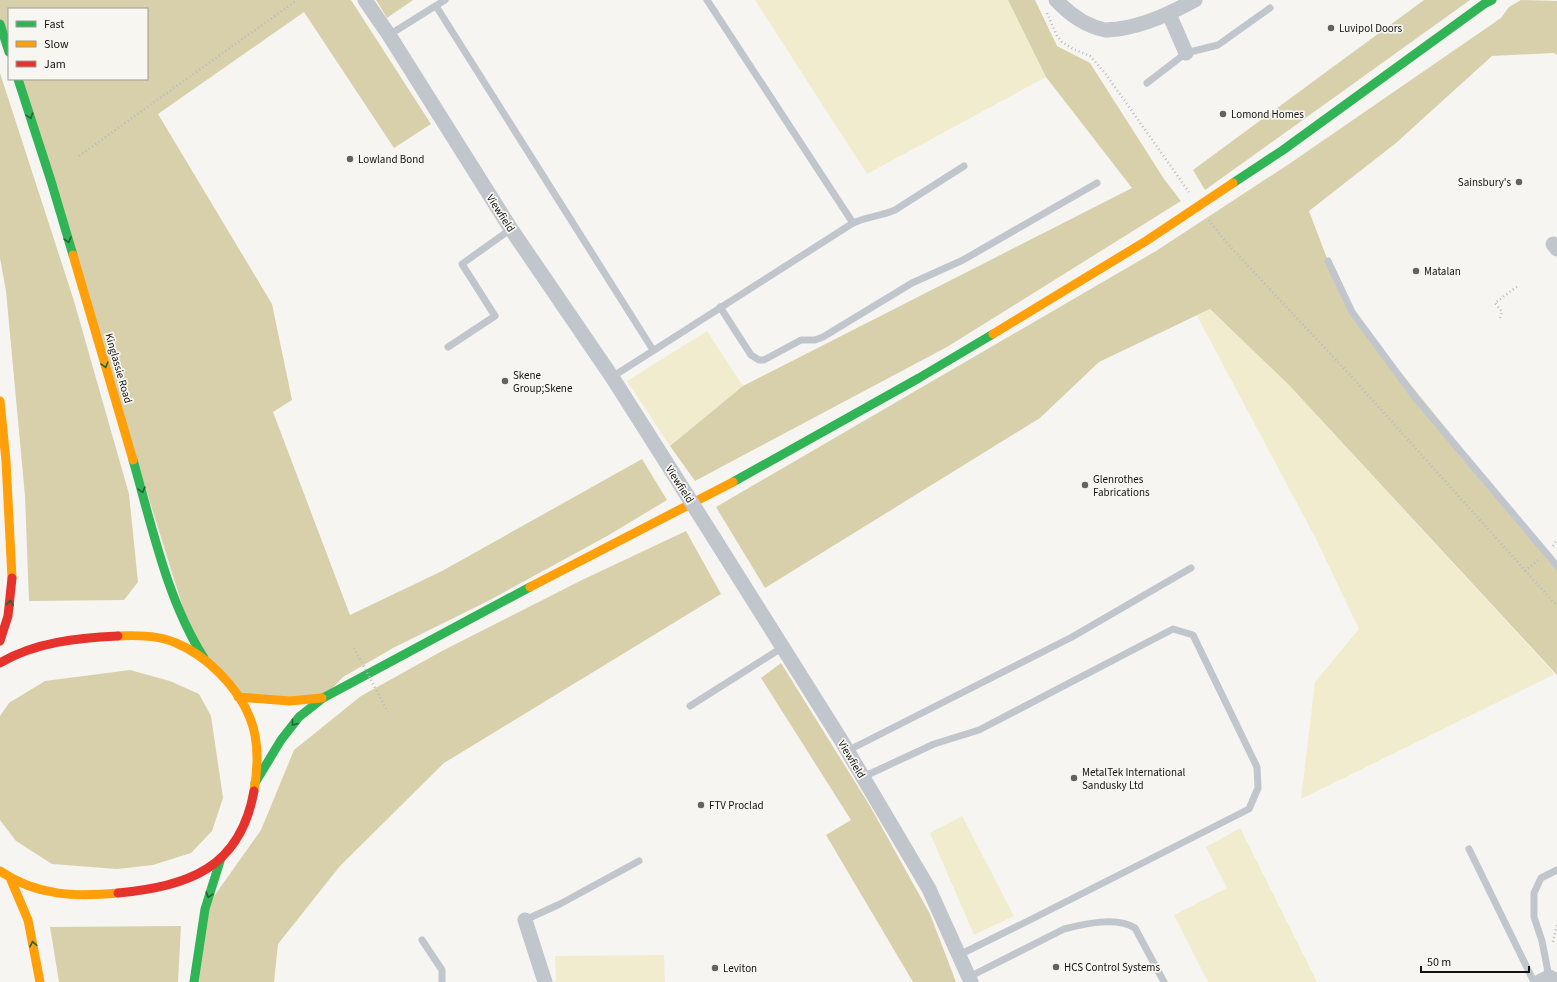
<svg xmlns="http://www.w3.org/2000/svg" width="1557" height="982" viewBox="0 0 1557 982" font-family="'Source Sans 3',sans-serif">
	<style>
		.green { fill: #f2ecce }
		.forest { fill: #d8d0aa }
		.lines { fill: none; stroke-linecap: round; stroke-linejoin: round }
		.path { stroke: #b8bbbf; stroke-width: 2.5; stroke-dasharray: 1 3; stroke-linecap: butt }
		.lane { stroke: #c1c6cd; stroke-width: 7 }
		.street { stroke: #c1c6cd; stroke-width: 15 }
		.fast { stroke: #30b455; stroke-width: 9 }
		.slow { stroke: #ff9f0a; stroke-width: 9 }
		.jam { stroke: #e5322d; stroke-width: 9 }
		.path-bridge { stroke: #b8bbbf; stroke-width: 2.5; stroke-dasharray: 1 3; stroke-linecap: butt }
		.street-bridge { stroke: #c1c6cd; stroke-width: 15 }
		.oneway { stroke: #226434 }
		.poi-dot { fill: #636260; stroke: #f7f6f1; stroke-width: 1.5 }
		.labels { text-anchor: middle; stroke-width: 3.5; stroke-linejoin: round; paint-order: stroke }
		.poi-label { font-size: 11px; fill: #141312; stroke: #f7f6f1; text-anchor: start }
		.street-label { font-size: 11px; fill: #141312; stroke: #f7f6f1 }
	</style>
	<rect width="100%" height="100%" fill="#f6f5f2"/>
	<g class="green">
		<polygon points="755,0 1008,0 1046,77 867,174"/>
		<polygon points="1210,309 1289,385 1555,674 1301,799 1315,682 1359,629 1316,539 1197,316"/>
		<polygon points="707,331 743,386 670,446 627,381"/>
		<polygon points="962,816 1014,916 974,935 930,833"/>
		<polygon points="1240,828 1317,982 1208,982 1174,915 1227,888 1206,847"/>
		<polygon points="664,955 665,982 556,982 555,956"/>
	</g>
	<g class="forest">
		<polygon points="0,0 351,0 431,124 394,148 304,12 158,114 272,304 292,400 273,412 350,615 442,571 642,459 667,500 609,535 488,601 393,648 343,677 323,698 238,697 194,643 18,79 147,79 147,9 9,9 9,52 0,24"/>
		<polygon points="376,0 413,0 387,18"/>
		<polygon points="1008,0 1035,0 1057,46 1090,63 1164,179 1181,201 947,347 695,481 670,446 743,386 1132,188 1046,77"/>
		<polygon points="1424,0 1470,0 1205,190 1193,170"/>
		<polygon points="1521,0 1557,1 1557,55 1554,53 1492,56 1396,143 1309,211 1328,261 1352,312 1557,566 1557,675 1289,385 1210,309 1099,362 1040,418 765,588 716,507 1156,251 1289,164 1501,18 1509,7"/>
		<polygon points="0,73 74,301 129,494 138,582 124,600 29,601 25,496 6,291 0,258"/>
		<polygon points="686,531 721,594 444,763 340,866 278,944 274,982 194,982 205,909 261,830 294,750 361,696 442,651 582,580"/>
		<polygon points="781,663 870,806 930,914 956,982 913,982 826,835 851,820 761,678"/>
		<polygon points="130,670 170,681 199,694 211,716 223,798 212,831 191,853 153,865 117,869 52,864 16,841 0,820 0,716 9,703 45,681"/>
		<polygon points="181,926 178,982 59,982 50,927"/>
	</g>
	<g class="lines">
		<g class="path">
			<polyline points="1047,13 1057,36 1062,42 1073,49 1090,56 1105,73 1189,192"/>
			<polyline points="79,156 297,0"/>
			<polyline points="1209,220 1225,241 1350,375 1557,606"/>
			<polyline points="1500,318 1502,312 1495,303 1519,285"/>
			<polyline points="1553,546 1557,540"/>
			<polyline points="1525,571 1539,559"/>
			<polyline points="1553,942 1557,924"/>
		</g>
		<g class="lane">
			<polyline points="707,0 853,223"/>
			<polyline points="436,6 653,350"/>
			<polyline points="389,35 445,0"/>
			<polyline points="1147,83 1186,53 1218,45 1270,8"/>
			<polyline points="1328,261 1352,312 1414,396 1557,566"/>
			<polyline points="720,307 751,355 759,360 764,360 801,340 815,340 823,337 912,283 963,260 1097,183"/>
			<polyline points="448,347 495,316 462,264 511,229"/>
			<path d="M 612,377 L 853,223 C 866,217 881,216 895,210 L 964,166"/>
			<polyline points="690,706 783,647"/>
			<polyline points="847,751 1072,637 1191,568"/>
			<polyline points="863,777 934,744 979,730 1173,629 1193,635 1257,767 1258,788 1249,809 1026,922 959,955"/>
			<polyline points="1469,849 1534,982"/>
			<polyline points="525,920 560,904 639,861"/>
			<polyline points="422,940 442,970 442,982"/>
			<path d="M 969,977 L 1064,929 C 1084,924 1117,916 1135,928 L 1164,982"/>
			<polyline points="1549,977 1542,941 1534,917 1534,893 1541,878 1557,870"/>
		</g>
		<g class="street">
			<polyline points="365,0 389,35 511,229 612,377 666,462"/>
			<path d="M 1056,0 C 1070,15 1085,26 1105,30 C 1109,30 1114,29 1118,29 C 1146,25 1171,13 1195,0"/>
			<polyline points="1169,14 1186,53"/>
			<polyline points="1553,244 1557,249"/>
			<polyline points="714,538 841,740 929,889 971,982"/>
			<polyline points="525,920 545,982"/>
			<polyline points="1539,982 1549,977 1557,981"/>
		</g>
		<g class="fast">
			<polyline points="0,24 9,52"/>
			<polyline points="18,79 51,181 73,255"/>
			<polyline points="1233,183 1283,150 1484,4 1492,0"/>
			<path d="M 133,460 C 152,526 167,600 204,658"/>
			<polyline points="733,482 919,378 993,334"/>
			<polyline points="255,783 281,740 299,717 323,698 530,587"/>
			<polyline points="194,982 205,909 221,858"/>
		</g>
		<g class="slow">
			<polyline points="73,255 133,460"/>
			<polyline points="993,334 1146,241 1233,183"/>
			<polyline points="0,401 6,461 12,578"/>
			<polyline points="530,587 733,482"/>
			<path d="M 118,636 C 137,635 159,635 176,643 C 206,655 238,687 250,718 C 259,740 258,768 254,791"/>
			<polyline points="238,697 290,701 322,698"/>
			<path d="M 0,871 C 37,896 75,897 118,893"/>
			<polyline points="11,880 28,920 40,982"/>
		</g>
		<g class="jam">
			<polyline points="0,641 8,616 12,578"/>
			<path d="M 0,663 C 35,642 78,638 118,636"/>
			<path d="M 118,893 C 188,886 240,869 254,791"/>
		</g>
		<polyline class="path-bridge" points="354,648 388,712"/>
		<polyline class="street-bridge" points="666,462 714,538"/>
	</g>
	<defs><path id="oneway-chevron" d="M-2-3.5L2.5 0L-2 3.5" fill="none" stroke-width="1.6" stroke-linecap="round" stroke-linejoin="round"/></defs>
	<g class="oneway">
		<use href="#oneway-chevron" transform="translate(30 116) rotate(72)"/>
		<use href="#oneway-chevron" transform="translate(68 240) rotate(74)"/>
		<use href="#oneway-chevron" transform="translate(105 365) rotate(74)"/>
		<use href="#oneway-chevron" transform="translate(142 490) rotate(74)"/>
		<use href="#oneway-chevron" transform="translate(10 603) rotate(-84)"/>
		<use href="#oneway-chevron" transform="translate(294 723) rotate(128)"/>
		<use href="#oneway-chevron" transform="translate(209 895) rotate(107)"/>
		<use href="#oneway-chevron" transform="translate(33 944) rotate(-101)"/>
	</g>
	<g class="poi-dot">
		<circle cx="1331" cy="28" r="4"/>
		<circle cx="1223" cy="114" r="4"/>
		<circle cx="350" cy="159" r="4"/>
		<circle cx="1519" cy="182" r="4"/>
		<circle cx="1416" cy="271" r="4"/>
		<circle cx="505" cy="381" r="4"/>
		<circle cx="1085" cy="485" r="4"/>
		<circle cx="1074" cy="778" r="4"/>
		<circle cx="701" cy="805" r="4"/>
		<circle cx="1056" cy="967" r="4"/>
		<circle cx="715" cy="968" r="4"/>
	</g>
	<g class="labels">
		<g class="poi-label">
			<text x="1339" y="32">Luvipol Doors</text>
			<text x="1231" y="118">Lomond Homes</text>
			<text x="358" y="163">Lowland Bond</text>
			<text x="1511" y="186" text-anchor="end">Sainsbury's</text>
			<text x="1424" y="275">Matalan</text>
			<text x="513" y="379">Skene<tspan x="513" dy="13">Group;Skene</tspan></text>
			<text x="1093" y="483">Glenrothes<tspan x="1093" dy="13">Fabrications</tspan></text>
			<text x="1082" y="776">MetalTek International<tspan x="1082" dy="13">Sandusky Ltd</tspan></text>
			<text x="709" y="809">FTV Proclad</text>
			<text x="1064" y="971">HCS Control Systems</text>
			<text x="723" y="972">Leviton</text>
		</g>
		<g class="street-label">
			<text transform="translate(501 213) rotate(57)" y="4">Viewfield</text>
			<text transform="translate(119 368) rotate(74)" y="4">Kinglassie Road</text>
			<text transform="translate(680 484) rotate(57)" y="4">Viewfield</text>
			<text transform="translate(852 759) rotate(59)" y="4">Viewfield</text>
		</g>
	</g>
	<rect x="8" y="8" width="140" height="72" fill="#f7f6f1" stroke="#9c9b98"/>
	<rect x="16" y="21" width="20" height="6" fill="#30b455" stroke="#9c9b98"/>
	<text x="44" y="28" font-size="12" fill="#141312">Fast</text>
	<rect x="16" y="41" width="20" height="6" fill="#ff9f0a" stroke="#9c9b98"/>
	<text x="44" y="48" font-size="12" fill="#141312">Slow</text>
	<rect x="16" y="61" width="20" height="6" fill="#e5322d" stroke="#9c9b98"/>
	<text x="44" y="68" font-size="12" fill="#141312">Jam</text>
	<path d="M1421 966v6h108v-6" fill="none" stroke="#141312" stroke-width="2"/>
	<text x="1427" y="966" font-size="12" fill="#141312" stroke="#f7f6f1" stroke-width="3" paint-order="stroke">50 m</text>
</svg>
